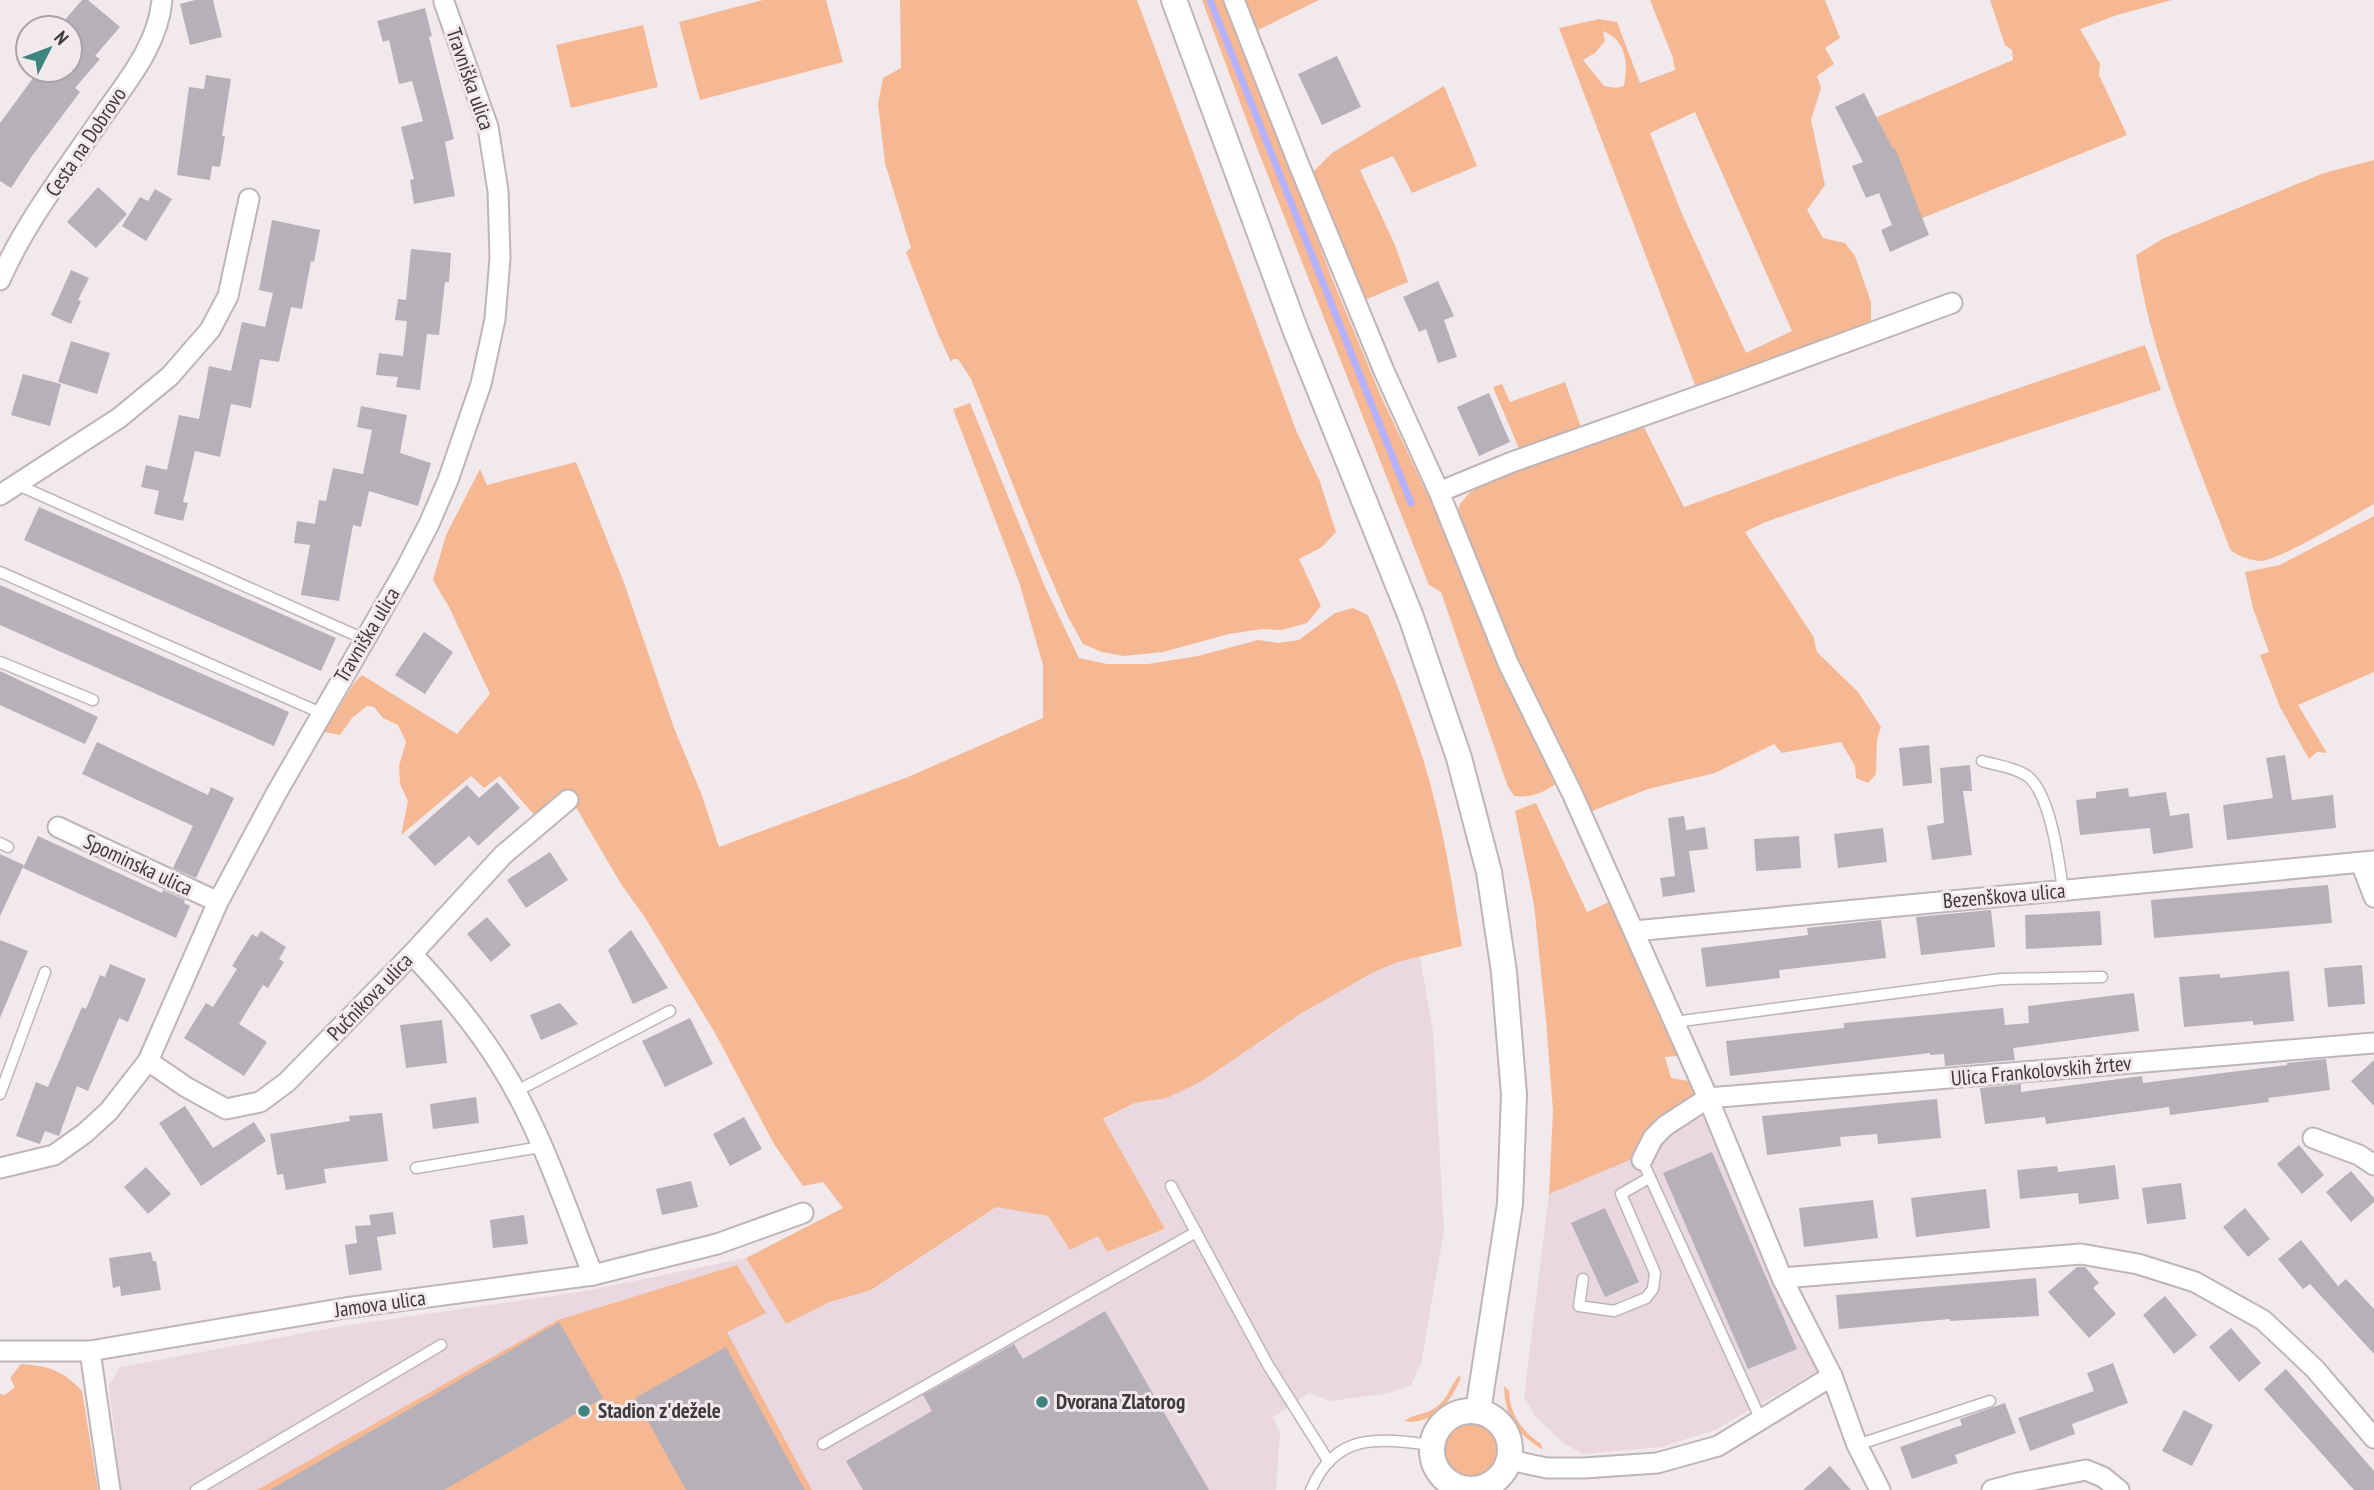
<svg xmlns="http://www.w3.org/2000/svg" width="2374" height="1490" viewBox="0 0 2374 1490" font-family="'PT Sans Narrow',sans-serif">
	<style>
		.built { fill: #e9d8df }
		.green { fill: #f5b892; fill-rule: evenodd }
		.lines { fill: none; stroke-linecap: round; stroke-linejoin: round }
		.stream { stroke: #b4b1fd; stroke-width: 7 }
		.building { fill: #b6b1b8 }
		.service-casing { stroke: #beb5b9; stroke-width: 13 }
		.minor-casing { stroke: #beb5b9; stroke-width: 23 }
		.tertiary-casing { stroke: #beb5b9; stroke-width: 28 }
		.service { stroke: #fff; stroke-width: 10 }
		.minor { stroke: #fff; stroke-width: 19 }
		.tertiary { stroke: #fff; stroke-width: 24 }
		.poi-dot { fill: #3e8580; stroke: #f2e9ed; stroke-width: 2.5 }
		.labels { text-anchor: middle; stroke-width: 6; stroke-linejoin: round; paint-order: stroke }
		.street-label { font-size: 21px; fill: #3e3a3c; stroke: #f2e9ed }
		.poi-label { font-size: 21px; font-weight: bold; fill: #3e3a3c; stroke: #f2e9ed; text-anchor: start }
	</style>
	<rect width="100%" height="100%" fill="#f2e9ed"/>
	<g class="built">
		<polygon points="1420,957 1433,1031 1444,1231 1421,1364 1411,1385 1389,1393 1330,1401 1309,1393 1273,1417 1280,1433 1276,1490 121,1490 109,1385 120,1367 343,1326 580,1292 746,1258 786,1323 830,1302 871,1290 996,1207 1048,1216 1070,1250 1098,1236 1107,1252 1165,1230 1103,1120 1135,1103 1167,1098 1202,1081 1300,1013 1372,973 1398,962"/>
		<polygon points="1695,1096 1775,1282 1820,1370 1715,1430 1661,1447 1583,1454 1562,1442 1535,1416 1524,1397 1549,1194 1586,1178"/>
	</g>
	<g class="green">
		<polygon points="763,0 826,0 843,62 700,100 679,22"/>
		<polygon points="900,0 1137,0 1296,430 1320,482 1336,532 1322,547 1299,559 1321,606 1307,623 1282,630 1262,629 1229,634 1163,652 1124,656 1102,652 1083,644 1067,615 1042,558 971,379 958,359 953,359 951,362 938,334 906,252 911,248 885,163 878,104 883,78 901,68"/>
		<path d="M 1202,0 L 1227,0 L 1331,276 L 1380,394 L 1450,542 L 1497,666 L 1557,783 C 1544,793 1530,798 1514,796 L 1508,787 L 1441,592 L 1429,585 L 1254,140 Z"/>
		<polygon points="1243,0 1319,0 1256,31"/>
		<path d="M 1650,0 L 1825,0 L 1840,38 L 1825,48 L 1834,64 L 1817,76 L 1821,88 L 1811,120 L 1825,185 L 1807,210 L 1823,238 L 1845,243 L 1855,256 L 1871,302 L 1871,320 L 1865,330 L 1697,390 L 1559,28 L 1599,19 L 1617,22 L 1640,83 L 1675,70 L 1673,58 ZM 1603,31 C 1627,41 1628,63 1624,86 L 1616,88 L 1604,86 L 1583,60 L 1595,53 L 1605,41 ZM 1695,112 L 1792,331 L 1746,353 L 1682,214 L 1650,133 Z"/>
		<polygon points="1990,0 2172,0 2117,15 2080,29 2100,64 2099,75 2127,135 1920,219 1877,117 2013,60 2012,50 2005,45"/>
		<polygon points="643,25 658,87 571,108 556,45"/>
		<polygon points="1444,86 1477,166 1412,193 1393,156 1360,170 1395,245 1408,282 1362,301 1310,175 1332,153"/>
		<path d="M 2374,160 L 2374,504 C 2354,515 2277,562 2260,561 C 2250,560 2236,556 2230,549 C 2194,453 2151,357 2136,255 L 2164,238 L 2324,173 Z"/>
		<polygon points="2145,345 2161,390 1892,478 1763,523 1745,532 1813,636 1817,652 1858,692 1881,727 1877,739 1876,774 1868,783 1856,778 1855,766 1841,742 1782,753 1774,744 1715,773 1648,789 1592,811 1524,680 1456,516 1460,504 1469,493 1506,471 1642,423 1684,507 1922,421"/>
		<polygon points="1565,382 1582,430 1520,451 1493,387 1502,384 1510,402"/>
		<path d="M 970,403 L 1045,587 L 1079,658 L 1107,664 L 1148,664 L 1198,656 L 1258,640 L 1278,643 L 1299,640 L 1335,613 L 1353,608 L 1368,615 C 1388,661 1407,708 1422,756 C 1442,818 1452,882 1462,946 L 1398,962 L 1372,973 L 1300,1014 L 1202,1081 L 1167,1098 L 1135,1103 L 1103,1119 L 1165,1229 L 1107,1252 L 1098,1236 L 1070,1250 L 1048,1216 L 996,1207 L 871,1290 L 830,1302 L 786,1324 L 746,1258 L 843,1208 L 823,1182 L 803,1186 L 774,1144 L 715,1033 L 644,916 L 621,884 L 567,792 L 537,818 L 500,776 L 484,788 L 471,776 L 401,835 L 408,801 L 400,784 L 399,766 L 406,742 L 398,725 L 383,718 L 374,707 L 367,706 L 352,718 L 340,735 L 324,732 L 354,683 L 362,675 L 457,734 L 490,694 L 449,607 L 433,580 L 446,535 L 480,469 L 487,485 L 576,462 L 623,580 L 674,728 L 701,793 L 719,847 L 908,777 L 1043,718 L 1043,665 L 1019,582 L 953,409 Z"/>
		<polygon points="2374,516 2374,672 2298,705 2327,753 2317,752 2309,759 2280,707 2260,655 2269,652 2253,608 2245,572 2280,565"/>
		<polygon points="1536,803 1587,912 1609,902 1677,1056 1665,1057 1671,1078 1689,1081 1695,1096 1637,1157 1549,1194 1553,1111 1546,1020 1534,905 1515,811"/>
		<polygon points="737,1265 766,1313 727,1332 812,1490 257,1490 558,1320"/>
		<path d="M 21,1364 C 48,1366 63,1370 82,1391 L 98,1490 L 0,1490 L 0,1394 L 5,1395 L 15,1387 L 10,1378 Z"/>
		<path d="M 1459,1376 L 1461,1377 C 1452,1401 1433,1426 1404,1421 C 1418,1412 1426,1416 1440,1404 C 1449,1396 1451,1384 1459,1376 Z"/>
		<path d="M 1504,1386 L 1509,1391 C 1510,1415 1522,1431 1541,1444 L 1543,1450 C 1516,1434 1505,1417 1504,1386 Z"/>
		<circle cx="1470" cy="1451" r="27"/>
	</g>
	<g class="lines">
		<polyline class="stream" points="1210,0 1411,503"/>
	</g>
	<g class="building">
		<polygon points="82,0 88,0 120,27 95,56 100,59 75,88 80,92 32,156 11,188 0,181 0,123 39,70 70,70 70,28 63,22"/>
		<polygon points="195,0 213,0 222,37 190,45 180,4"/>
		<polygon points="425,8 432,36 429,37 454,139 445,142 455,196 414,204 410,180 414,179 401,127 423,121 412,81 399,84 389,40 383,42 377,21"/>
		<polygon points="1337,56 1361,107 1322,125 1298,74"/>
		<polygon points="206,75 231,79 222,136 225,136 220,167 212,166 210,180 177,175 189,87 204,89"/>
		<polygon points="1864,93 1893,149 1895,148 1929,235 1890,252 1881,230 1892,225 1879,193 1866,198 1852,166 1863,162 1835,107"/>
		<polygon points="98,187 127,214 96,248 67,222"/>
		<polygon points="155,189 172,199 146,241 122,226 140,197 148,201"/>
		<polygon points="272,220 320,230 314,262 311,261 302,309 291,307 279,362 260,359 251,408 231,404 220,457 195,451 183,502 188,503 183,521 154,514 159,491 141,487 146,465 167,470 179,415 199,419 209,366 231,371 242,322 265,327 273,293 259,290"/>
		<polygon points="411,249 451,253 449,282 445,282 439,335 427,334 420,390 396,387 398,377 376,375 379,353 403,356 407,321 395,320 398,299 406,300"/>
		<polygon points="71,270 89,278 78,300 81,301 71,324 51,315"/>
		<polygon points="1438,281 1454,316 1444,320 1457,357 1438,363 1426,329 1419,332 1403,297"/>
		<polygon points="71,341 110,353 97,394 58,382"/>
		<polygon points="23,374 61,384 50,426 11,415"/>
		<polygon points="1489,393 1510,442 1479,456 1457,407"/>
		<polygon points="361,406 407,415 400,453 431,463 418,506 369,491 361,527 353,525 339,601 301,595 310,545 294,543 297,521 315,524 319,500 326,501 333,468 363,474 372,430 357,427"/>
		<polygon points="39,507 336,638 321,671 24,540"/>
		<polygon points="0,585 289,712 274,746 0,625"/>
		<polygon points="424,632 453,652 425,694 395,675"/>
		<polygon points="0,671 98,717 85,744 0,705"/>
		<polygon points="97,742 208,795 211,787 234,798 196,878 173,868 193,826 82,774"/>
		<polygon points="1929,745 1932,783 1903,786 1899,748"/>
		<polygon points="2285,755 2292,800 2333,795 2336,828 2227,840 2223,805 2273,798 2266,758"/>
		<polygon points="1970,765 1972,791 1963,791 1972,855 1932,860 1927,826 1944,823 1940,768"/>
		<polygon points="497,782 520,808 478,846 469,836 435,866 408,837 467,785 479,798"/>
		<polygon points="2128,788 2129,797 2166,792 2170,816 2189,813 2193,848 2153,854 2150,828 2080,835 2076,800 2096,798 2096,792"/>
		<polygon points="1684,816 1686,830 1705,827 1708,849 1689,851 1695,892 1663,897 1660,878 1675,876 1668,818"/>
		<polygon points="1883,828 1887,862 1838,868 1834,834"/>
		<polygon points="38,836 162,893 163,890 185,900 184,903 190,906 176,938 23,868"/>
		<polygon points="1799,836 1801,868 1756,871 1754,839"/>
		<polygon points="550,852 568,880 526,908 507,880"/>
		<polygon points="0,854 24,865 0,916"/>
		<polygon points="2328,885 2332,923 2154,938 2151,900"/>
		<polygon points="1991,910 1995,947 1921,955 1916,917"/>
		<polygon points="2100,911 2102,945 2026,949 2025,915"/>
		<polygon points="487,917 511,945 491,962 467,934"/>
		<polygon points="1881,920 1886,958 1779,970 1780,978 1706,987 1701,948 1808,935 1807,928"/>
		<polygon points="631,930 668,988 633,1004 608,950"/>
		<polygon points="261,931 286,947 279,959 284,962 268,988 263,985 239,1024 267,1042 244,1076 184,1038 206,1003 213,1007 237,969 232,966 252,934 257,937"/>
		<polygon points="0,940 28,951 0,1018"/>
		<polygon points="110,964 146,979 128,1022 119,1018 88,1091 77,1086 59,1136 45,1131 40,1144 16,1136 36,1082 48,1087 82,1007 86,1009 100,975 105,977"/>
		<polygon points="2362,965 2365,1004 2328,1007 2324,968"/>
		<polygon points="2289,971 2294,1021 2253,1025 2253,1021 2184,1027 2179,977 2220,974 2220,978"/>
		<polygon points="2134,993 2139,1031 2013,1048 2015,1060 1945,1066 1944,1054 1930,1055 1930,1053 1730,1076 1726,1041 1844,1028 1844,1023 2003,1008 2005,1025 2029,1023 2028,1006"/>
		<polygon points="560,1003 578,1024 541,1040 530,1015"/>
		<polygon points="690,1018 713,1064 665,1087 642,1041"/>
		<polygon points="442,1020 447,1063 406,1068 400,1025"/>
		<polygon points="2326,1059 2330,1090 2268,1098 2269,1102 2170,1115 2169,1107 2046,1124 2045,1117 1985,1124 1980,1088 2021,1084 2021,1092 2142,1076 2143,1083 2287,1065 2287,1063"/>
		<polygon points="2374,1060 2374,1106 2351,1081"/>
		<polygon points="476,1097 479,1123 433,1129 430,1104"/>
		<polygon points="1937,1099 1941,1138 1878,1144 1877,1134 1840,1137 1841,1146 1767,1155 1762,1116"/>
		<polygon points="185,1106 213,1148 254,1122 266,1141 201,1186 159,1123"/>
		<polygon points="382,1113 388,1161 324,1169 326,1183 286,1190 283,1174 277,1175 270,1134 350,1121 349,1116"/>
		<polygon points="744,1117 762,1149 730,1166 713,1134"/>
		<polygon points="2299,1145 2324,1175 2302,1194 2277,1164"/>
		<polygon points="1712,1152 1797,1349 1748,1369 1663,1173"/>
		<polygon points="2115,1165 2119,1199 2079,1204 2078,1193 2020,1199 2017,1170 2057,1166 2058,1172"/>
		<polygon points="146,1167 171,1194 148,1214 124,1187"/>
		<polygon points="2351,1171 2374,1198 2374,1202 2351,1222 2326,1192"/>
		<polygon points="691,1181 698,1207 662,1215 656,1189"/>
		<polygon points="2181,1183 2186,1219 2147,1224 2142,1188"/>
		<polygon points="1986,1189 1990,1228 1916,1237 1911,1198"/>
		<polygon points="1873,1200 1878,1238 1804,1247 1799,1208"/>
		<polygon points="1605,1208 1639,1282 1605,1297 1571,1223"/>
		<polygon points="2245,1208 2270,1239 2248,1257 2223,1227"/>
		<polygon points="393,1212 396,1234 377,1237 382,1270 349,1275 345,1245 357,1243 355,1226 371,1225 369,1215"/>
		<polygon points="524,1215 528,1244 493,1248 490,1220"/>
		<polygon points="2301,1240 2338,1286 2346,1279 2374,1309 2374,1354 2310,1284 2303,1289 2278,1259"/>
		<polygon points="151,1252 153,1261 156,1261 161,1290 121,1296 120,1286 113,1288 109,1258"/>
		<polygon points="2077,1267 2085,1267 2099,1283 2093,1288 2116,1314 2089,1338 2048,1292"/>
		<polygon points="2036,1278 2039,1316 1950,1321 1950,1319 1839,1329 1836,1295"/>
		<polygon points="2165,1296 2197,1335 2174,1354 2143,1315"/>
		<polygon points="1105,1311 1209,1490 863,1490 846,1461 932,1411 923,1395 1014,1344 1023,1359"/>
		<polygon points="559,1322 603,1398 444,1490 270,1490"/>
		<polygon points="2231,1328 2261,1363 2239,1382 2209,1347"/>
		<polygon points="726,1347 805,1490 686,1490 635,1398"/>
		<polygon points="2113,1363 2128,1403 2072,1424 2075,1434 2030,1451 2018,1418 2094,1391 2087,1373"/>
		<polygon points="2286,1369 2374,1471 2374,1490 2354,1490 2264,1389"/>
		<polygon points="2005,1403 2016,1433 1955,1455 1958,1463 1912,1479 1900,1447 1962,1425 1960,1419"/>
		<polygon points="2184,1410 2213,1425 2192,1466 2162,1451"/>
		<polygon points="1830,1466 1851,1490 1803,1490"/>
	</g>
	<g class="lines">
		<defs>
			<g id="service">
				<polyline points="18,485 364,639"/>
				<polyline points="0,572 321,713"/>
				<polyline points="0,662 93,700"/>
				<path d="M 1982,761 C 1995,765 2012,767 2024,774 C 2050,787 2059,862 2063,890"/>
				<polyline points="0,843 8,847"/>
				<polyline points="1674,1022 2001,979 2102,977"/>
				<polyline points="515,1092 670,1011"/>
				<polyline points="0,1094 45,972"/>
				<polyline points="1642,1160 1761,1420"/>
				<polyline points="416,1168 541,1147"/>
				<polyline points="1171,1186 1268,1365 1329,1462"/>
				<polyline points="1583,1279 1579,1306 1614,1311 1646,1298 1653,1289 1655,1273 1621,1194 1649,1178"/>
				<polyline points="823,1444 1196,1232"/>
				<polyline points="1857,1445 1990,1401"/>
				<polyline points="196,1490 441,1345"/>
				<path d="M 1311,1490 C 1335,1432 1379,1438 1432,1445"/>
			</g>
			<g id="minor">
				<polyline points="1234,0 1299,165 1384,371 1439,492 1508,663 1572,793 1708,1098 1782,1278 1832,1376"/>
				<path d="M 0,280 C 24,225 62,175 96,126 C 122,87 158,48 162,0"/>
				<polyline points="1439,492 1512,462 1727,386 1952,303"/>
				<polyline points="0,495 119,418 170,376 210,330 228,296 249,199"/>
				<polyline points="58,827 218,902"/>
				<polyline points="2361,863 2374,897"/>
				<polyline points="1634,931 2374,861"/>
				<path d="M 412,954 C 444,988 474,1023 499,1063 C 540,1127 565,1205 593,1275"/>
				<polyline points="148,1061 186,1087 226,1109 260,1102 287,1082 412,954 503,855 568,800"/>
				<polyline points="2313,1138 2359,1155 2374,1165"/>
				<polyline points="1642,1160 1653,1138 1665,1126 1708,1098 2374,1043"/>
				<polyline points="0,1168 54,1155 85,1133 109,1111 148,1061 218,902 277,792 404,572 429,524 448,480 481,384 495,319 500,258 498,191 488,127 444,2"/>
				<polyline points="1782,1278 2081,1254 2138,1264 2195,1282 2263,1320 2315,1369 2374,1438"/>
				<polyline points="0,1351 90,1351"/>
				<polyline points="1509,1460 1547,1468 1584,1468 1657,1463 1718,1446 1832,1376 1857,1445 1880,1490"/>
				<polyline points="110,1490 90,1351 345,1308 593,1275 717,1244 803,1213"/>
				<polyline points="1992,1490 2018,1483 2086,1470 2103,1477 2119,1490"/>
			</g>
			<g id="tertiary">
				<polyline points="1174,0 1295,329 1411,617 1459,758 1489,872 1504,972 1514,1095 1510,1204 1478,1411"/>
				<circle cx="1471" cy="1450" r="39"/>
			</g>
		</defs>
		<use href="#service" class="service-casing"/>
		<use href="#minor" class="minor-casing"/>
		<use href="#tertiary" class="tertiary-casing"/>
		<use href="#service" class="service"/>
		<use href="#minor" class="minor"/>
		<use href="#tertiary" class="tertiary"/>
	</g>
	<g class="poi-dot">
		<circle cx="1042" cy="1402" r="7"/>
		<circle cx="584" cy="1411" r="7"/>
	</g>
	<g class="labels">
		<g class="street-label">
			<text transform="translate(470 79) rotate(71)" y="7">Travniška ulica</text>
			<text transform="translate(86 142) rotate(-56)" y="7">Cesta na Dobrovo</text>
			<text transform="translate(367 635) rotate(-59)" y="7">Travniška ulica</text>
			<text transform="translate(138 865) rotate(25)" y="7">Spominska ulica</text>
			<text transform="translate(2004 896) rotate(-5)" y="7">Bezenškova ulica</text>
			<text transform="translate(370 997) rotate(-46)" y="7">Pučnikova ulica</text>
			<text transform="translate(2041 1071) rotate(-5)" y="7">Ulica Frankolovskih žrtev</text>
			<text transform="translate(380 1304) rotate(-8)" y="7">Jamova ulica</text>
		</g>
		<g class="poi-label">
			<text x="1056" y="1409">Dvorana Zlatorog</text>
			<text x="598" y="1418">Stadion z'dežele</text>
		</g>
	</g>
	<g transform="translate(49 49) rotate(48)"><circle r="33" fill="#f2e9ed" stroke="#aaa3a6" stroke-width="2"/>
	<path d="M0-5L12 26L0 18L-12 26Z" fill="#3e8580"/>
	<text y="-10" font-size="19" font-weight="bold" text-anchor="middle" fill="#3e3a3c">N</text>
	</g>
</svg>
